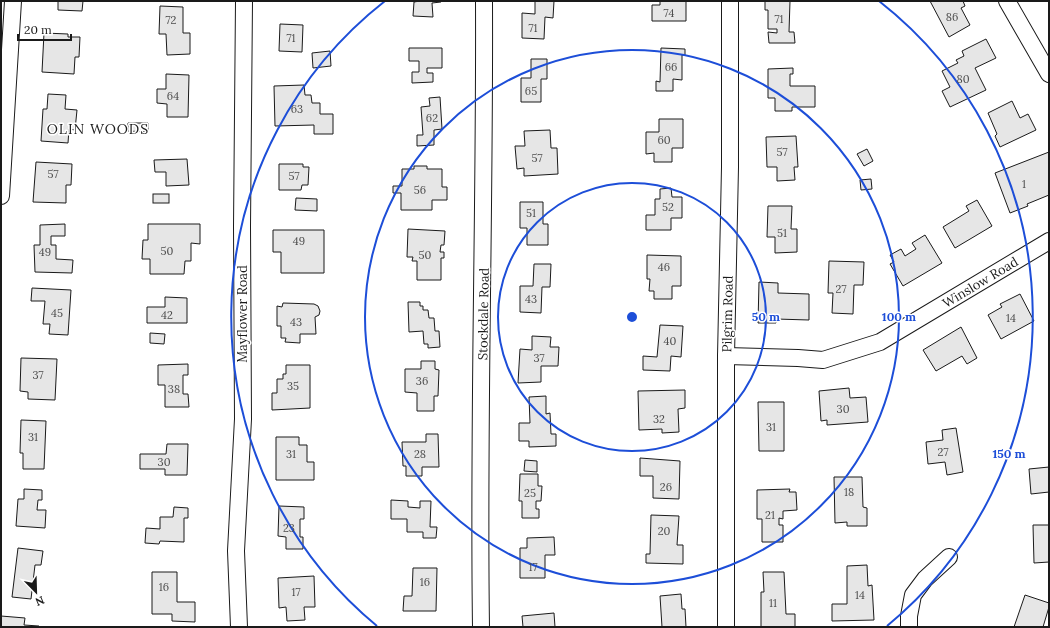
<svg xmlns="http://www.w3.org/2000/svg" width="1050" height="628" viewBox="0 0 1050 628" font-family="Lora,serif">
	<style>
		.building { fill: #e6e6e6; stroke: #1a1a1a }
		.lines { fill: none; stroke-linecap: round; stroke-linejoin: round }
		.street-casing { stroke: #1a1a1a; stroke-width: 18 }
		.street { stroke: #fff; stroke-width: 16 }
		.ring { fill: none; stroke: #1d4ed8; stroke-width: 2 }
		.labels { text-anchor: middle; stroke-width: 3; stroke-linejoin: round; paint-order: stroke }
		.number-label { font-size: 11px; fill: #4d4d4d }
		.street-label { font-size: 13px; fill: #1a1a1a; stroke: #fff }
		.neighbourhood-label { font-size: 14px; letter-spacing: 1px; fill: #1a1a1a; stroke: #fff }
		.centre { fill: #1d4ed8; stroke: #fff; stroke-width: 2 }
		.ring-label { font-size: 12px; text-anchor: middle; font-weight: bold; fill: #1d4ed8; stroke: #fff; stroke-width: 3; stroke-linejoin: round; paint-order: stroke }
	</style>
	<rect width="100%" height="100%" fill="#fff"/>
	<g class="building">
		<polygon points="58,1 83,1 82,11 58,10"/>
		<polygon points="420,1 441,1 441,2 432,3 433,17 413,16 414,2"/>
		<polygon points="535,1 554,1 553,18 545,17 544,39 522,38 522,13 535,14"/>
		<polygon points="660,1 686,1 686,21 652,21 652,5 660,5"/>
		<polygon points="765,1 790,1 789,32 794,32 795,43 769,43 768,32 777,33 777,29 768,29 768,10 765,10"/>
		<polygon points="930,1 963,1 965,6 961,8 970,25 949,37"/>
		<polygon points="160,6 183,7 183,33 190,33 190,54 167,55 166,34 159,34"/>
		<polygon points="280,24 303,25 302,52 279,51"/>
		<polygon points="44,33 68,34 68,37 80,37 79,57 75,57 74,74 42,72"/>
		<polygon points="986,39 996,58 975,68 986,90 950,107 942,91 950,87 942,71 958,63 956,60 964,56 962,51"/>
		<polygon points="409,48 442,48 442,68 427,68 427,73 433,73 433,82 412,83 412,72 419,72 419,61 409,61"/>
		<polygon points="661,48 685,49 685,55 682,55 682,80 673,79 673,91 656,91 656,81 660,82"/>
		<polygon points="330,51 331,66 313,68 312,53"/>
		<polygon points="531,59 547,59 547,79 541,79 541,102 521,102 521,78 531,78"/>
		<polygon points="793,68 793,74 790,74 790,86 815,86 815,107 792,107 792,111 775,111 775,98 768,98 768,69"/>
		<polygon points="166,74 189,75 188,117 167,117 167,104 157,103 157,89 166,89"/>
		<polygon points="304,85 305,95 311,95 312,103 320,103 320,114 333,114 333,134 314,134 314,125 275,126 274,86"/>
		<polygon points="48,94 66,95 65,109 77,110 75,130 69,129 68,143 41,141 43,109 47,109"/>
		<polygon points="440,97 442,129 434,130 434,145 417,146 417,135 423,135 421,107 430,106 429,98"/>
		<polygon points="1012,101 1020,118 1028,114 1036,130 1000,147 995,136 997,134 988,113"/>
		<polygon points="659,119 683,119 683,148 672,148 672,162 654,162 654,153 646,154 646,132 659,132"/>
		<polygon points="128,123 148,123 148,132 128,131"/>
		<polygon points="550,130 551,148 557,148 558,174 524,176 524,168 517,169 515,146 525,146 524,131"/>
		<polygon points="796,136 798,167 794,167 795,180 777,181 777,167 767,167 766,137"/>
		<polygon points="867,149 873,161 864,166 857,154"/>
		<polygon points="1049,152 1049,195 1027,204 1028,206 1010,213 995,173"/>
		<polygon points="187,159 189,185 166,186 166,172 155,172 154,160"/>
		<polygon points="36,162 72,164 71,185 66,185 66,203 33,202"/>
		<polygon points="279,164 303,164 303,167 309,167 308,185 302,185 301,190 279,190"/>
		<polygon points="414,166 427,166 427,169 442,169 442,187 447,187 447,200 432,200 432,210 401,210 401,193 393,193 393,186 402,186 402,169 414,169"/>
		<polygon points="871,179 872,189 861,190 860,180"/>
		<polygon points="671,188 672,197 682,197 682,218 671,218 671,230 646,230 646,215 655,215 655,199 660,199 660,189"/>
		<rect x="153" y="194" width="16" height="9"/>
		<polygon points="296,198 317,199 317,211 295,210"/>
		<polygon points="977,200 992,226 955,248 943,227 969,211 966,206"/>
		<polygon points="520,202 543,202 543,224 548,224 548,245 527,245 527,228 520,228"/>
		<polygon points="768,206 792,206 791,229 797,229 797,252 775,253 775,237 767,237"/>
		<polygon points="65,224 65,236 51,236 51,245 56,245 56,259 73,260 72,273 35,272 34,245 40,245 40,225"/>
		<polygon points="148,224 200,224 200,244 191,243 191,261 185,261 184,274 150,274 150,259 142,259 143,240 148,240"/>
		<polygon points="408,229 445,231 444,245 441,245 440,252 444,252 444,258 441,258 441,280 417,280 417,261 412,261 413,257 407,257"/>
		<polygon points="273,230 324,230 324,273 281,273 281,252 273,252"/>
		<polygon points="925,235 942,263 903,286 890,264 894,262 890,255 901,249 905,256 916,249 912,243"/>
		<polygon points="647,255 681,256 681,286 672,286 672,299 654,299 654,291 649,291 650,279 647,279"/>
		<polygon points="829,261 864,262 863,285 854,285 853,314 832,313 833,293 828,293"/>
		<polygon points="534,264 551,264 550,287 542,287 541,313 520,312 520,286 533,286"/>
		<polygon points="759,282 778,283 778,293 809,294 809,320 776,319 776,323 758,323"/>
		<polygon points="32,288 71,290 68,335 49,334 50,324 43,324 45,301 31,301"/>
		<polygon points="1020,294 1034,321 1001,339 988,315 1002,307 1000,304"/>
		<polygon points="165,297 187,298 187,323 147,323 147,307 165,307"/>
		<polygon points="408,302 420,302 420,306 423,306 423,310 428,310 429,318 434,318 435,331 439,331 440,347 428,348 428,344 424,344 423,331 409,332"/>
		<polygon points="283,303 314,304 318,306 320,311 319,315 315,317 316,334 300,334 300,343 285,342 286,338 281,338 281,326 277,326 277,306 282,307"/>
		<polygon points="660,325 683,326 681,357 671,356 670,371 643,370 643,356 657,357"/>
		<polygon points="961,327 977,358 967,364 962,356 936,371 923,350"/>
		<polygon points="150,333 165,334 164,344 150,343"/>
		<polygon points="532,336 551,337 550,347 559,347 558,366 541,366 541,382 518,383 520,349 532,350"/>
		<polygon points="21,358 57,359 55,400 28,399 28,392 20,391"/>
		<polygon points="421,361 435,361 435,369 439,370 438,396 434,396 434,411 417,411 417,393 405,392 405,369 421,369"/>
		<polygon points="188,364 188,375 183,375 183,394 188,394 189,407 165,407 165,385 158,385 158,365"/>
		<polygon points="286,365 310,365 310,408 272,410 272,393 277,393 277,379 283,379 283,374 286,374"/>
		<polygon points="849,388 850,398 866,397 868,422 827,425 827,420 821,421 819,391"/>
		<polygon points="685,390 685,408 678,409 679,432 662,433 662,429 639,430 638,391"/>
		<polygon points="546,396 546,414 550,413 551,434 556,434 556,446 529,447 529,441 519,441 519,423 530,423 529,397"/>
		<polygon points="758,402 784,402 784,451 759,451"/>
		<polygon points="21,420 46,421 44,469 23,469 23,453 20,453"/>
		<polygon points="956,428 963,472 947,475 945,462 928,464 926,442 943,440 942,430"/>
		<polygon points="426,434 438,434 439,467 422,467 422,476 406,476 406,466 403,466 402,442 426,442"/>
		<polygon points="276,437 299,437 299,445 307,445 307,462 314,462 314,480 276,480"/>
		<polygon points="167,444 188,444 187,475 165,475 165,469 140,469 140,454 166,454"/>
		<polygon points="640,458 680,461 679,499 653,498 653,476 640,476"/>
		<polygon points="525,460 537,461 537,472 524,471"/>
		<polygon points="1049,467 1049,492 1031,494 1029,469"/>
		<polygon points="520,474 538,474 538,486 542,486 541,501 536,501 536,509 539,509 539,518 522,518 522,501 519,501"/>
		<polygon points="834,477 862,477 863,507 867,508 867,526 847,526 847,522 835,523"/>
		<polygon points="24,489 42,490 42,500 38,500 37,510 46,510 45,528 16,526 18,499 24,499"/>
		<polygon points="790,489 789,492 796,492 797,510 783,511 783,519 779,518 779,525 783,525 783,542 762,542 762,519 757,519 757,490"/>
		<polygon points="391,500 408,501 408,507 420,508 420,501 431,501 430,527 437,527 436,538 423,538 423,532 407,532 407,519 391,519"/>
		<polygon points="279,506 304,507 304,519 300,519 300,537 303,537 303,549 286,549 286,537 278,536"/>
		<polygon points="174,507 188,508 188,518 184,518 184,542 160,541 159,544 145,543 146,528 160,529 160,517 173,517"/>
		<polygon points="651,515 679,516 677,545 683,545 683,564 646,563 646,554 650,554"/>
		<polygon points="1033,525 1049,525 1049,562 1034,563"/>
		<polygon points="554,537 555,555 545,555 545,578 520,578 520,548 527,548 527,538"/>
		<polygon points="18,548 43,551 41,565 35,565 31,599 12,597"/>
		<polygon points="867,565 868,586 872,585 874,620 832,621 832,604 847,604 847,566"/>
		<polygon points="413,568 437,568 436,611 403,611 404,596 412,596"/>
		<polygon points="152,572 177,572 177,602 195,602 195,622 172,621 172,614 152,614"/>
		<polygon points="763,572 784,572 786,614 795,614 795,627 761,627 761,592 764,592"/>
		<polygon points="314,576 315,607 304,607 305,620 287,621 286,607 279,608 278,578"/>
		<polygon points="681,594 682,609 685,609 686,627 662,627 660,596"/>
		<polygon points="1025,595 1049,603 1049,607 1043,627 1014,627"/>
		<polygon points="554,613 555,627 523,627 522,616"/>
		<polygon points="1,616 25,618 24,625 39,626 39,627 1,627"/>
	</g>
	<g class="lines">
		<defs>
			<g id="street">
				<polyline points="1007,1 1049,74"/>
				<polyline points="1,196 13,1"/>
				<polyline points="726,356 798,358 823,360 880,342 1049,241"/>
				<polyline points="239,627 236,551 243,419 242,226 244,1"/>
				<path d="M 481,627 C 478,418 485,210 484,1"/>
				<polyline points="726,627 726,356 730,167 730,1"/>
				<polyline points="909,627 909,616 913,595 925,579 949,557"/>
			</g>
		</defs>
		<use href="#street" class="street-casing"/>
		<use href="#street" class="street"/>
	</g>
	<g class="ring">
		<circle cx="632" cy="317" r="134"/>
		<circle cx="632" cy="317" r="267"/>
		<path d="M377 626A401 401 0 0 1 385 1M879 1A401 401 0 0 1 887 626"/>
	</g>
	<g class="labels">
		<g class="number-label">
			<text x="669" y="17">74</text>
			<text x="952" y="21">86</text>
			<text x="779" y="23">71</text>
			<text x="171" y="24">72</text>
			<text x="533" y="32">71</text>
			<text x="291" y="42">71</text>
			<text x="671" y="71">66</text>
			<text x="963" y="83">80</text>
			<text x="531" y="95">65</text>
			<text x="173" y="100">64</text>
			<text x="297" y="113">63</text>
			<text x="432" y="122">62</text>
			<text x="664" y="144">60</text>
			<text x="782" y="156">57</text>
			<text x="537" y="162">57</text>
			<text x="53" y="178">57</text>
			<text x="294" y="180">57</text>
			<text x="1024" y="188">1</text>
			<text x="420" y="194">56</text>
			<text x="668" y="211">52</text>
			<text x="531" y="217">51</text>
			<text x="782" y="237">51</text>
			<text x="299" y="245">49</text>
			<text x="167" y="255">50</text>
			<text x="45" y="256">49</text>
			<text x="425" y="259">50</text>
			<text x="664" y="271">46</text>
			<text x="841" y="293">27</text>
			<text x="531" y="303">43</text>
			<text x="57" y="317">45</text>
			<text x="167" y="319">42</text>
			<text x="1011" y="322">14</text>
			<text x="296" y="326">43</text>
			<text x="670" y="345">40</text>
			<text x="539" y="362">37</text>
			<text x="38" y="379">37</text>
			<text x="422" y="385">36</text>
			<text x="293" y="390">35</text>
			<text x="174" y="393">38</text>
			<text x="843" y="413">30</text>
			<text x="659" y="423">32</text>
			<text x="771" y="431">31</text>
			<text x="33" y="441">31</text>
			<text x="943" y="456">27</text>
			<text x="291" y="458">31</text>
			<text x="420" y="458">28</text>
			<text x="164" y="466">30</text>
			<text x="666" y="491">26</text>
			<text x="849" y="496">18</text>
			<text x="530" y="497">25</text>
			<text x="770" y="519">21</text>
			<text x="289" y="532">23</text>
			<text x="664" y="535">20</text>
			<text x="533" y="571">17</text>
			<text x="425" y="586">16</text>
			<text x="164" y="591">16</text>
			<text x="296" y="596">17</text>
			<text x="860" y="599">14</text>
			<text x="773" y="607">11</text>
		</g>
		<g class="street-label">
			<text transform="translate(980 282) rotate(-31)" y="5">Winslow Road</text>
			<text transform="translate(242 314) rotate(-90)" y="5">Mayflower Road</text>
			<text transform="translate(483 314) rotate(-89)" y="5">Stockdale Road</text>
			<text transform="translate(727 314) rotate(-89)" y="5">Pilgrim Road</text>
		</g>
		<g class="neighbourhood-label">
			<text x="98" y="134">OLIN WOODS</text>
		</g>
	</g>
	<circle cx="632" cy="317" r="6" class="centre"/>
	<g class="ring-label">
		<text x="766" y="321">50 m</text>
		<text x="899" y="321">100 m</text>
		<text x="1009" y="458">150 m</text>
	</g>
	<rect width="1050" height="628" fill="none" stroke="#1a1a1a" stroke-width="4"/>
	<g transform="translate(36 592) rotate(157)" stroke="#ffffff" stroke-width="3" paint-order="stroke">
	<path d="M0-3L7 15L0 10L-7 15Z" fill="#1a1a1a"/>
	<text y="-6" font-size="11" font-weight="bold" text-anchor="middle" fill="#1a1a1a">N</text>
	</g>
	<path d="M18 34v6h53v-6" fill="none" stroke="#1a1a1a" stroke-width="2"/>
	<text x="24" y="34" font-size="12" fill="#1a1a1a" stroke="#ffffff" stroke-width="3" paint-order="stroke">20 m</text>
</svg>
